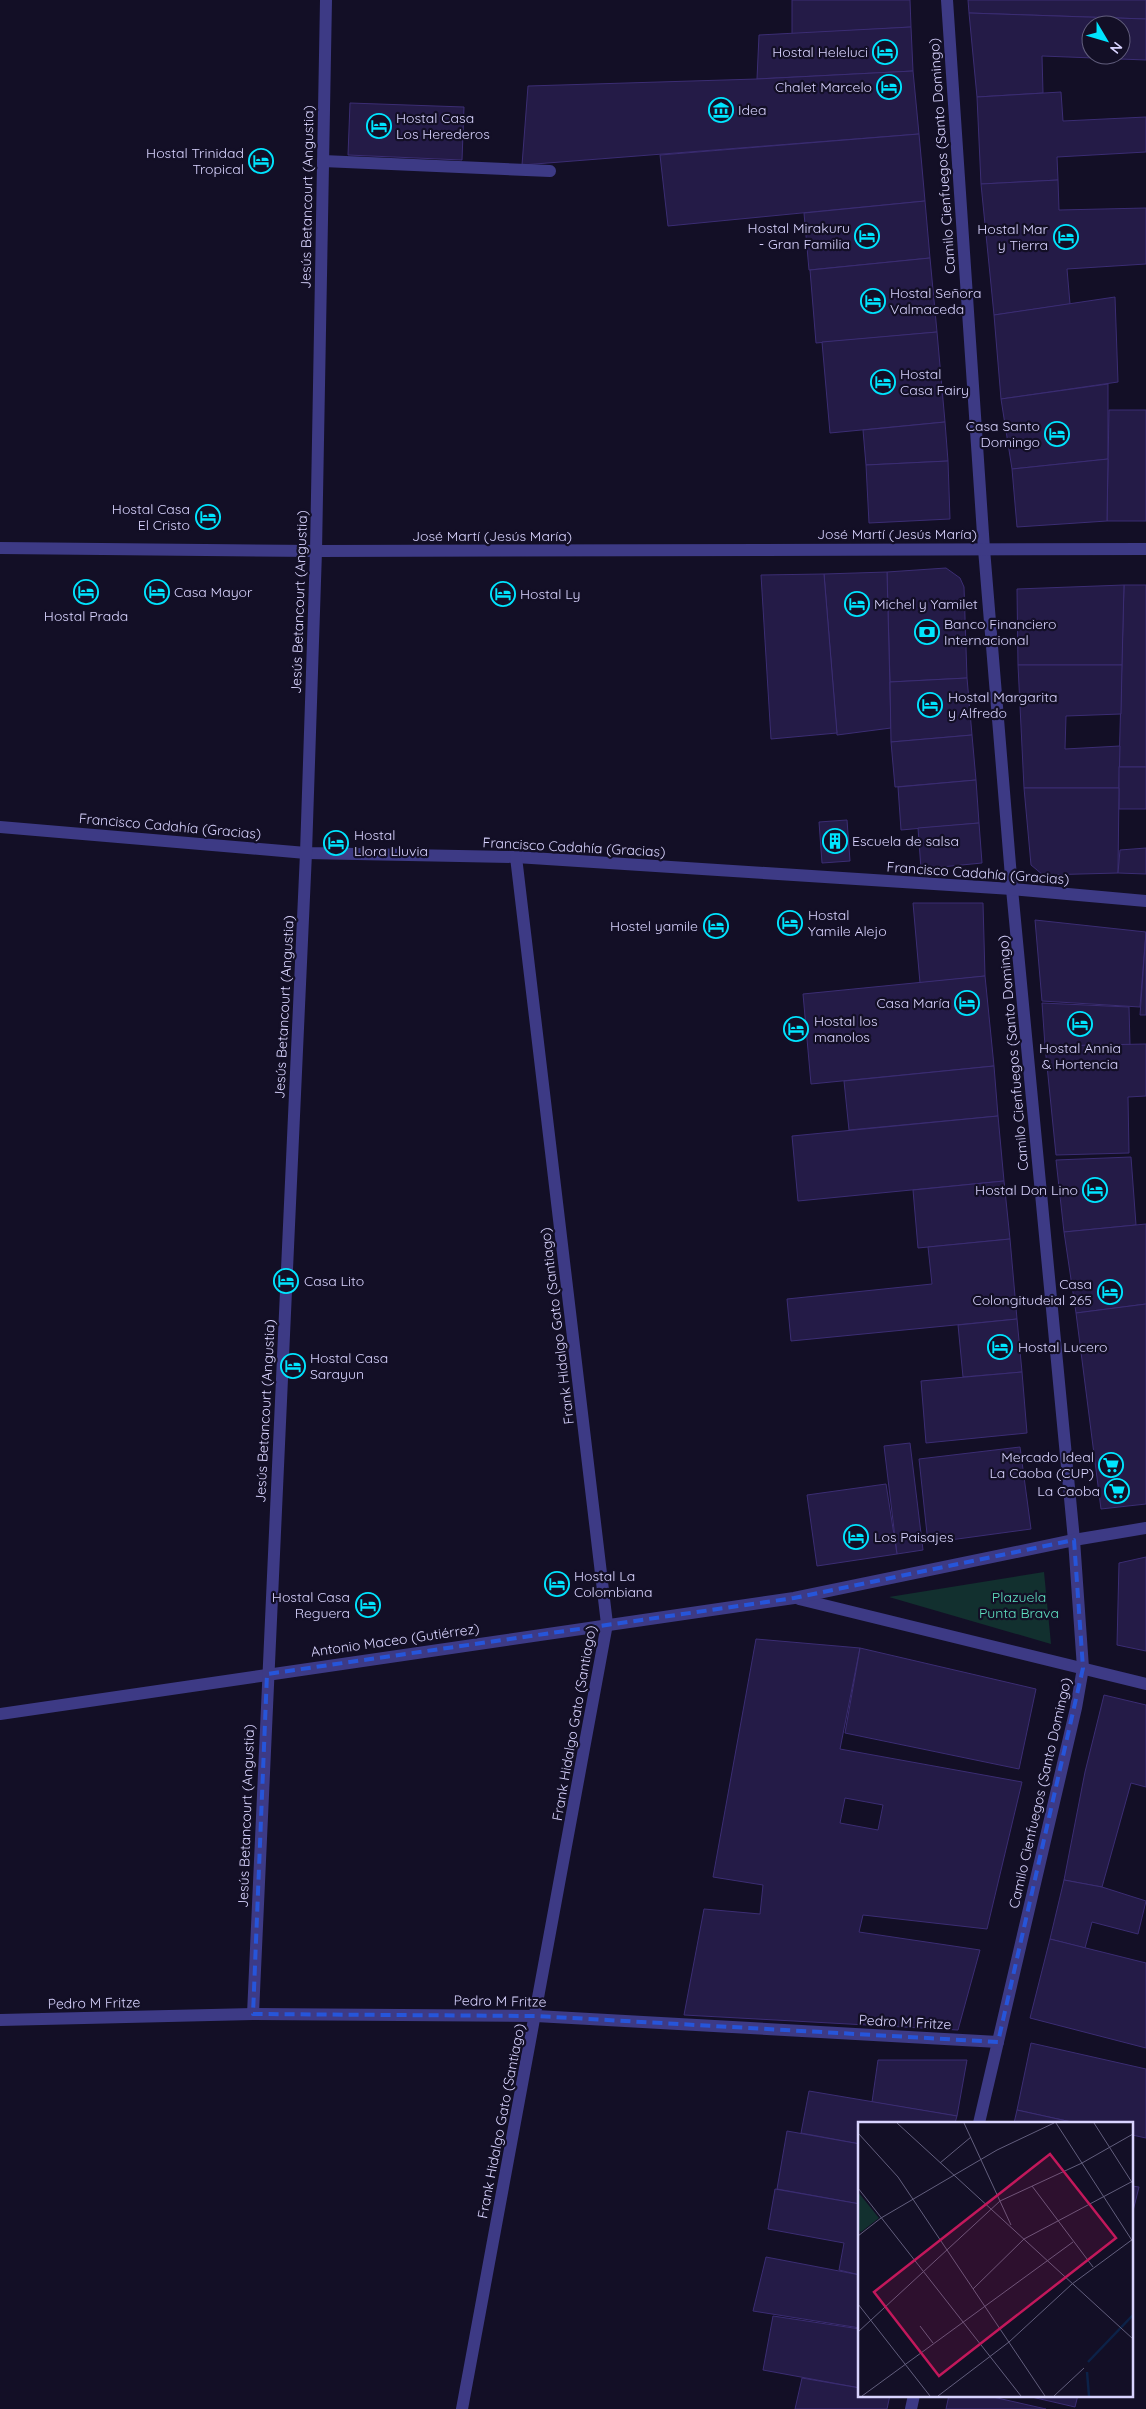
<svg xmlns="http://www.w3.org/2000/svg" width="1146" height="2409" viewBox="0 0 1146 2409" font-family="Quicksand,sans-serif">
	<style>
		.green { fill: #12302f }
		.building { fill: #241b47; stroke: #3b2d73; fill-rule: evenodd }
		.lines { fill: none; stroke-linecap: round; stroke-linejoin: round }
		.minor { stroke: #3d3a85; stroke-width: 12 }
		.marked { fill: none; stroke: #2655da; stroke-width: 4; stroke-dasharray: 10 6; stroke-linejoin: round }
		.labels { text-anchor: middle; stroke-width: 4.5; stroke-linejoin: round; paint-order: stroke }
		.poi-label { font-size: 14px; fill: #d9d4ff; stroke: #130f26; text-anchor: start }
		.street-label { font-size: 14px; fill: #d9d4ff; stroke: #130f26 }
		.park-label { font-size: 14px; fill: #5fe0c0; stroke: #130f26 }
		.inset-river { fill: none; stroke: #0c2248; stroke-width: 2.5 }
		.inset-road { fill: none; stroke: #625e7d; stroke-width: 1 }
		.view { fill: #c2185b; fill-opacity: 0.15; stroke: #c2185b; stroke-width: 2.5 }
		.inset-edge { fill: none; stroke: #d9d4ff; stroke-width: 2.5 }
	</style>
	<rect width="100%" height="100%" fill="#130f26"/>
	<polygon class="green" points="1044,1572 1051,1644 889,1597"/>
	<g class="building">
		<polygon points="792,0 910,0 911,27 792,34"/>
		<polygon points="968,0 1146,0 1146,19 969,13"/>
		<path d="M 969,13 L 1146,19 L 1146,60 L 1042,56 L 1043,93 L 977,97 ZM 1091,25 L 1121,25 L 1121,55 L 1091,55 Z"/>
		<polygon points="911,27 913,71 757,79 759,35"/>
		<polygon points="913,71 919,134 522,165 528,86 757,79"/>
		<polygon points="1061,92 1063,121 1146,117 1146,152 1057,157 1058,180 981,184 977,97"/>
		<polygon points="350,103 464,107 462,160 348,155"/>
		<polygon points="919,134 925,201 668,226 660,155"/>
		<polygon points="1058,180 1059,210 1146,208 1146,264 1067,269 1070,304 994,315 981,184"/>
		<polygon points="925,201 930,258 809,270 804,213"/>
		<polygon points="930,258 937,332 816,343 810,270"/>
		<polygon points="1115,297 1118,382 1001,399 994,315"/>
		<polygon points="937,332 945,422 830,433 822,342"/>
		<polygon points="1108,384 1108,459 1012,469 1001,399"/>
		<polygon points="1109,410 1146,410 1146,521 1107,521"/>
		<polygon points="945,422 948,461 866,465 863,430"/>
		<polygon points="1108,459 1107,521 1017,527 1012,469"/>
		<polygon points="948,461 950,519 869,523 866,465"/>
		<polygon points="946,568 960,578 964,587 967,678 890,682 887,572"/>
		<polygon points="887,572 891,728 837,735 824,574"/>
		<polygon points="824,574 837,733 771,739 761,575"/>
		<polygon points="1124,585 1146,585 1146,767 1119,767"/>
		<polygon points="1124,585 1122,665 1018,665 1017,589"/>
		<polygon points="1018,665 1122,665 1121,714 1066,716 1065,749 1120,746 1119,788 1024,788"/>
		<polygon points="967,678 972,735 891,742 890,682"/>
		<polygon points="972,735 976,780 895,787 891,742"/>
		<rect x="1119" y="767" width="27" height="42"/>
		<polygon points="976,780 979,823 901,830 898,787"/>
		<polygon points="1024,788 1119,788 1118,873 1043,875 1031,865"/>
		<polygon points="847,820 850,861 822,863 819,822"/>
		<polygon points="979,823 982,863 921,869 918,828"/>
		<polygon points="1146,848 1146,874 1118,873 1120,850"/>
		<polygon points="913,903 983,903 985,976 920,983"/>
		<polygon points="1035,920 1146,932 1140,1007 1042,1001"/>
		<polygon points="1146,932 1146,1015 1140,1015"/>
		<polygon points="985,976 994,1066 811,1084 803,994"/>
		<polygon points="1042,1003 1129,1007 1130,1045 1045,1046"/>
		<polygon points="1146,1044 1146,1096 1128,1097 1129,1153 1056,1155 1045,1046"/>
		<polygon points="994,1066 998,1116 849,1130 844,1081"/>
		<polygon points="998,1116 1004,1181 798,1201 792,1136"/>
		<polygon points="1131,1157 1136,1225 1064,1232 1056,1160"/>
		<polygon points="1004,1181 1010,1239 918,1248 913,1190"/>
		<polygon points="1146,1224 1146,1304 1076,1313 1064,1232"/>
		<polygon points="1010,1239 1017,1319 791,1341 787,1299 932,1284 928,1247"/>
		<polygon points="1146,1304 1146,1504 1101,1509 1076,1313"/>
		<polygon points="1017,1319 1022,1372 963,1377 958,1325"/>
		<polygon points="1022,1372 1027,1433 926,1443 921,1381"/>
		<polygon points="910,1443 923,1550 897,1554 884,1446"/>
		<polygon points="1020,1447 1031,1529 928,1543 919,1459"/>
		<polygon points="886,1484 897,1554 817,1566 807,1495"/>
		<polygon points="1146,1557 1146,1651 1117,1645 1119,1563"/>
		<path d="M 756,1639 L 860,1648 L 840,1749 L 1022,1782 L 987,1929 L 863,1915 L 859,1932 L 980,1950 L 958,2030 L 684,2015 L 704,1909 L 760,1914 L 763,1885 L 713,1877 ZM 845,1798 L 883,1805 L 878,1830 L 840,1823 Z"/>
		<polygon points="860,1648 1036,1689 1019,1769 845,1733"/>
		<polygon points="1104,1695 1146,1705 1146,1787 1131,1783 1102,1887 1064,1880 1085,1772"/>
		<polygon points="1064,1880 1102,1887 1146,1901 1138,1934 1092,1922 1085,1948 1050,1939"/>
		<polygon points="1050,1939 1146,1963 1146,2048 1030,2018"/>
		<polygon points="1031,2043 1146,2069 1146,2138 1132,2135 1132,2123 1076,2123 1017,2110"/>
		<polygon points="878,2060 967,2060 957,2116 872,2102"/>
		<polygon points="809,2091 957,2116 955,2123 860,2123 860,2144 801,2133"/>
		<polygon points="1017,2110 1076,2123 1014,2123"/>
		<polygon points="787,2131 860,2144 860,2204 777,2189"/>
		<polygon points="1132,2186 1139,2187 1132,2215"/>
		<polygon points="775,2189 860,2204 860,2275 839,2270 844,2243 768,2229"/>
		<polygon points="766,2257 860,2275 860,2328 753,2311"/>
		<polygon points="773,2316 860,2329 860,2388 763,2370"/>
		<polygon points="802,2378 860,2388 860,2395 890,2395 887,2409 795,2409"/>
		<polygon points="949,2395 984,2395 1046,2409 946,2409"/>
		<polygon points="1023,2395 1078,2395 1075,2407"/>
	</g>
	<g class="lines">
		<g class="minor">
			<polyline points="947,0 984,549 1012,889 1074,1540 1083,1668 1076,1708 979,2123"/>
			<polyline points="323,161 550,171"/>
			<polyline points="0,548 316,551 1146,549"/>
			<polyline points="0,827 306,853 516,857 1012,889 1146,901"/>
			<polyline points="799,1599 1146,1684"/>
			<polyline points="0,1714 794,1598 1074,1540 1146,1528"/>
			<polyline points="253,2014 306,853 316,551 326,0"/>
			<polyline points="0,2020 253,2014 536,2016 998,2042"/>
			<polyline points="462,2409 607,1624 516,857"/>
			<polyline points="911,2409 914,2395"/>
		</g>
	</g>
	<path class="marked" d="M 1074,1540 L 1083,1668 L 998,2042 L 536,2016 L 253,2014 L 267,1674 L 794,1598 Z"/>
	<defs>
		<symbol id="hotel-ring" viewBox="-11 -11 22 22"><circle r="9.5" fill="#130f26" stroke="#00e5ff" stroke-width="1.5"/><path d="M-6-4.5h1.5V1H6V5H4.5V3h-9V5H-6ZM-4 0a1.8 1.8 0 1 1 3.6 0ZM.5 0V-2.5h3Q6-2.5 6 0Z" fill="#00e5ff"/></symbol>
		<symbol id="museum-ring" viewBox="-11 -11 22 22"><circle r="9.5" fill="#130f26" stroke="#00e5ff" stroke-width="1.5"/><path d="M0-6L6-3V-2H-6V-3ZM-5-1h2V3h-2ZM-1-1h2V3h-2ZM3-1h2V3H3ZM-6 4H6V6H-6Z" fill="#00e5ff"/></symbol>
		<symbol id="bank-ring" viewBox="-11 -11 22 22"><circle r="9.5" fill="#130f26" stroke="#00e5ff" stroke-width="1.5"/><path d="M-6-4H6V4H-6ZM0-2.3a2.3 2.3 0 1 0 0 4.6a2.3 2.3 0 1 0 0-4.6Z" fill="#00e5ff"/></symbol>
		<symbol id="building-ring" viewBox="-11 -11 22 22"><circle r="9.5" fill="#130f26" stroke="#00e5ff" stroke-width="1.5"/><path d="M-4-6H4V6H1V3H-1V6H-4ZM-2.5-4.3h1.7v1.8h-1.7ZM.8-4.3h1.7v1.8H.8ZM-2.5-1h1.7V.8h-1.7ZM.8-1h1.7V.8H.8Z" fill="#00e5ff"/></symbol>
		<symbol id="supermarket-ring" viewBox="-11 -11 22 22"><circle r="9.5" fill="#130f26" stroke="#00e5ff" stroke-width="1.5"/><path d="M-6-5.5h2.5l.6 2H6L4.5 2H-2.5L-4.4-4H-6ZM-1.5 3.2a1.3 1.3 0 1 0 .1 0ZM3 3.2a1.3 1.3 0 1 0 .1 0Z" fill="#00e5ff"/></symbol>
	</defs>
	<g fill-rule="evenodd">
		<use href="#hotel-ring" x="871" y="38" width="28" height="28"/>
		<use href="#hotel-ring" x="875" y="73" width="28" height="28"/>
		<use href="#museum-ring" x="707" y="96" width="28" height="28"/>
		<use href="#hotel-ring" x="365" y="112" width="28" height="28"/>
		<use href="#hotel-ring" x="247" y="147" width="28" height="28"/>
		<use href="#hotel-ring" x="853" y="222" width="28" height="28"/>
		<use href="#hotel-ring" x="1052" y="223" width="28" height="28"/>
		<use href="#hotel-ring" x="859" y="287" width="28" height="28"/>
		<use href="#hotel-ring" x="869" y="368" width="28" height="28"/>
		<use href="#hotel-ring" x="1043" y="420" width="28" height="28"/>
		<use href="#hotel-ring" x="194" y="503" width="28" height="28"/>
		<use href="#hotel-ring" x="72" y="578" width="28" height="28"/>
		<use href="#hotel-ring" x="143" y="578" width="28" height="28"/>
		<use href="#hotel-ring" x="489" y="580" width="28" height="28"/>
		<use href="#hotel-ring" x="843" y="590" width="28" height="28"/>
		<use href="#bank-ring" x="913" y="618" width="28" height="28"/>
		<use href="#hotel-ring" x="916" y="691" width="28" height="28"/>
		<use href="#building-ring" x="821" y="827" width="28" height="28"/>
		<use href="#hotel-ring" x="322" y="829" width="28" height="28"/>
		<use href="#hotel-ring" x="776" y="909" width="28" height="28"/>
		<use href="#hotel-ring" x="702" y="912" width="28" height="28"/>
		<use href="#hotel-ring" x="953" y="989" width="28" height="28"/>
		<use href="#hotel-ring" x="1066" y="1010" width="28" height="28"/>
		<use href="#hotel-ring" x="782" y="1015" width="28" height="28"/>
		<use href="#hotel-ring" x="1081" y="1176" width="28" height="28"/>
		<use href="#hotel-ring" x="272" y="1267" width="28" height="28"/>
		<use href="#hotel-ring" x="1096" y="1278" width="28" height="28"/>
		<use href="#hotel-ring" x="986" y="1333" width="28" height="28"/>
		<use href="#hotel-ring" x="279" y="1352" width="28" height="28"/>
		<use href="#supermarket-ring" x="1097" y="1451" width="28" height="28"/>
		<use href="#supermarket-ring" x="1103" y="1477" width="28" height="28"/>
		<use href="#hotel-ring" x="842" y="1523" width="28" height="28"/>
		<use href="#hotel-ring" x="543" y="1570" width="28" height="28"/>
		<use href="#hotel-ring" x="354" y="1591" width="28" height="28"/>
	</g>
	<g class="labels">
		<g class="poi-label">
			<text x="868" y="57" text-anchor="end">Hostal Heleluci</text>
			<text x="872" y="92" text-anchor="end">Chalet Marcelo</text>
			<text x="738" y="115">Idea</text>
			<text x="396" y="123">Hostal Casa<tspan x="396" dy="16">Los Herederos</tspan></text>
			<text x="244" y="158" text-anchor="end">Hostal Trinidad<tspan x="244" dy="16">Tropical</tspan></text>
			<text x="850" y="233" text-anchor="end">Hostal Mirakuru<tspan x="850" dy="16">- Gran Familia</tspan></text>
			<text x="1048" y="234" text-anchor="end">Hostal Mar<tspan x="1048" dy="16">y Tierra</tspan></text>
			<text x="890" y="298">Hostal Señora<tspan x="890" dy="16">Valmaceda</tspan></text>
			<text x="900" y="379">Hostal<tspan x="900" dy="16">Casa Fairy</tspan></text>
			<text x="1040" y="431" text-anchor="end">Casa Santo<tspan x="1040" dy="16">Domingo</tspan></text>
			<text x="190" y="514" text-anchor="end">Hostal Casa<tspan x="190" dy="16">El Cristo</tspan></text>
			<text x="174" y="597">Casa Mayor</text>
			<text x="520" y="599">Hostal Ly</text>
			<text x="874" y="609">Michel y Yamilet</text>
			<text x="86" y="621" text-anchor="middle">Hostal Prada</text>
			<text x="944" y="629">Banco Financiero<tspan x="944" dy="16">Internacional</tspan></text>
			<text x="948" y="702">Hostal Margarita<tspan x="948" dy="16">y Alfredo</tspan></text>
			<text x="354" y="840">Hostal<tspan x="354" dy="16">Llora Lluvia</tspan></text>
			<text x="852" y="846">Escuela de salsa</text>
			<text x="808" y="920">Hostal<tspan x="808" dy="16">Yamile Alejo</tspan></text>
			<text x="698" y="931" text-anchor="end">Hostel yamile</text>
			<text x="950" y="1008" text-anchor="end">Casa María</text>
			<text x="814" y="1026">Hostal los<tspan x="814" dy="16">manolos</tspan></text>
			<text x="1080" y="1053" text-anchor="middle">Hostal Annia<tspan x="1080" dy="16">&amp; Hortencia</tspan></text>
			<text x="1078" y="1195" text-anchor="end">Hostal Don Lino</text>
			<text x="304" y="1286">Casa Lito</text>
			<text x="1092" y="1289" text-anchor="end">Casa<tspan x="1092" dy="16">Colongitudeial 265</tspan></text>
			<text x="1018" y="1352">Hostal Lucero</text>
			<text x="310" y="1363">Hostal Casa<tspan x="310" dy="16">Sarayun</tspan></text>
			<text x="1094" y="1462" text-anchor="end">Mercado Ideal<tspan x="1094" dy="16">La Caoba (CUP)</tspan></text>
			<text x="1100" y="1496" text-anchor="end">La Caoba</text>
			<text x="874" y="1542">Los Paisajes</text>
			<text x="574" y="1581">Hostal La<tspan x="574" dy="16">Colombiana</tspan></text>
			<text x="350" y="1602" text-anchor="end">Hostal Casa<tspan x="350" dy="16">Reguera</tspan></text>
		</g>
		<g class="street-label">
			<text transform="translate(942 156) rotate(-94)" y="5">Camilo Cienfuegos (Santo Domingo)</text>
			<text transform="translate(307 197) rotate(-89)" y="5">Jesús Betancourt (Angustia)</text>
			<text x="897" y="539">José Martí (Jesús María)</text>
			<text x="492" y="541">José Martí (Jesús María)</text>
			<text transform="translate(299 602) rotate(-88)" y="5">Jesús Betancourt (Angustia)</text>
			<text transform="translate(170 826) rotate(5)" y="5">Francisco Cadahía (Gracias)</text>
			<text transform="translate(574 847) rotate(3)" y="5">Francisco Cadahía (Gracias)</text>
			<text transform="translate(978 873) rotate(4)" y="5">Francisco Cadahía (Gracias)</text>
			<text transform="translate(284 1007) rotate(-87)" y="5">Jesús Betancourt (Angustia)</text>
			<text transform="translate(1013 1053) rotate(-95)" y="5">Camilo Cienfuegos (Santo Domingo)</text>
			<text transform="translate(557 1326) rotate(-97)" y="5">Frank Hidalgo Gato (Santiago)</text>
			<text transform="translate(265 1411) rotate(-87)" y="5">Jesús Betancourt (Angustia)</text>
			<text transform="translate(395 1640) rotate(-8)" y="5">Antonio Maceo (Gutiérrez)</text>
			<text transform="translate(574 1723) rotate(-80)" y="5">Frank Hidalgo Gato (Santiago)</text>
			<text transform="translate(1040 1793) rotate(-77)" y="5">Camilo Cienfuegos (Santo Domingo)</text>
			<text transform="translate(246 1816) rotate(-88)" y="5">Jesús Betancourt (Angustia)</text>
			<text transform="translate(500 2001) rotate(1)" y="5">Pedro M Fritze</text>
			<text transform="translate(94 2003) rotate(-1)" y="5">Pedro M Fritze</text>
			<text transform="translate(905 2022) rotate(3)" y="5">Pedro M Fritze</text>
			<text transform="translate(501 2121) rotate(-79)" y="5">Frank Hidalgo Gato (Santiago)</text>
		</g>
		<g class="park-label">
			<text x="1019" y="1602">Plazuela<tspan x="1019" dy="16">Punta Brava</tspan></text>
		</g>
	</g>
	<g transform="translate(858 2122)">
		<rect width="275" height="275" fill="#130f26"/>
		<path d="M 0,70 L 21,96 L 3,110 L 0,107 Z" fill="#12302f"/>
		<path class="inset-river" d="M 230,240 L 275,193M 229,250 L 231,274"/>
		<path class="inset-road" d="M 39,1 L 275,217M 106,1 L 153,103M 198,1 L 275,120M 236,1 L 275,62M 0,11 L 40,55 L 187,274M 82,41 L 113,15M 174,64 L 235,145M 0,66 L 163,274M 0,114 L 23,96 L 139,28 L 196,1M 115,167 L 166,117 L 275,59M 0,182 L 72,274M 62,204 L 75,221M 0,210 L 142,79 L 224,41 L 275,12M 4,274 L 215,120M 80,274 L 151,220 L 214,162 L 275,117M 196,274 L 226,246"/>
		<path class="view" d="M 192,32 L 258,116 L 81,254 L 16,170 Z"/>
		<rect width="275" height="275" class="inset-edge"/>
	</g>
	<g transform="translate(1106 40) rotate(128)"><circle r="24" fill="#130f26" stroke="#625e7d"/>
	<path d="M0-4L9 19L0 12L-9 19Z" fill="#00e5ff"/>
	<text y="-8" font-size="14" font-weight="bold" text-anchor="middle" fill="#d9d4ff">N</text>
	</g>
</svg>
